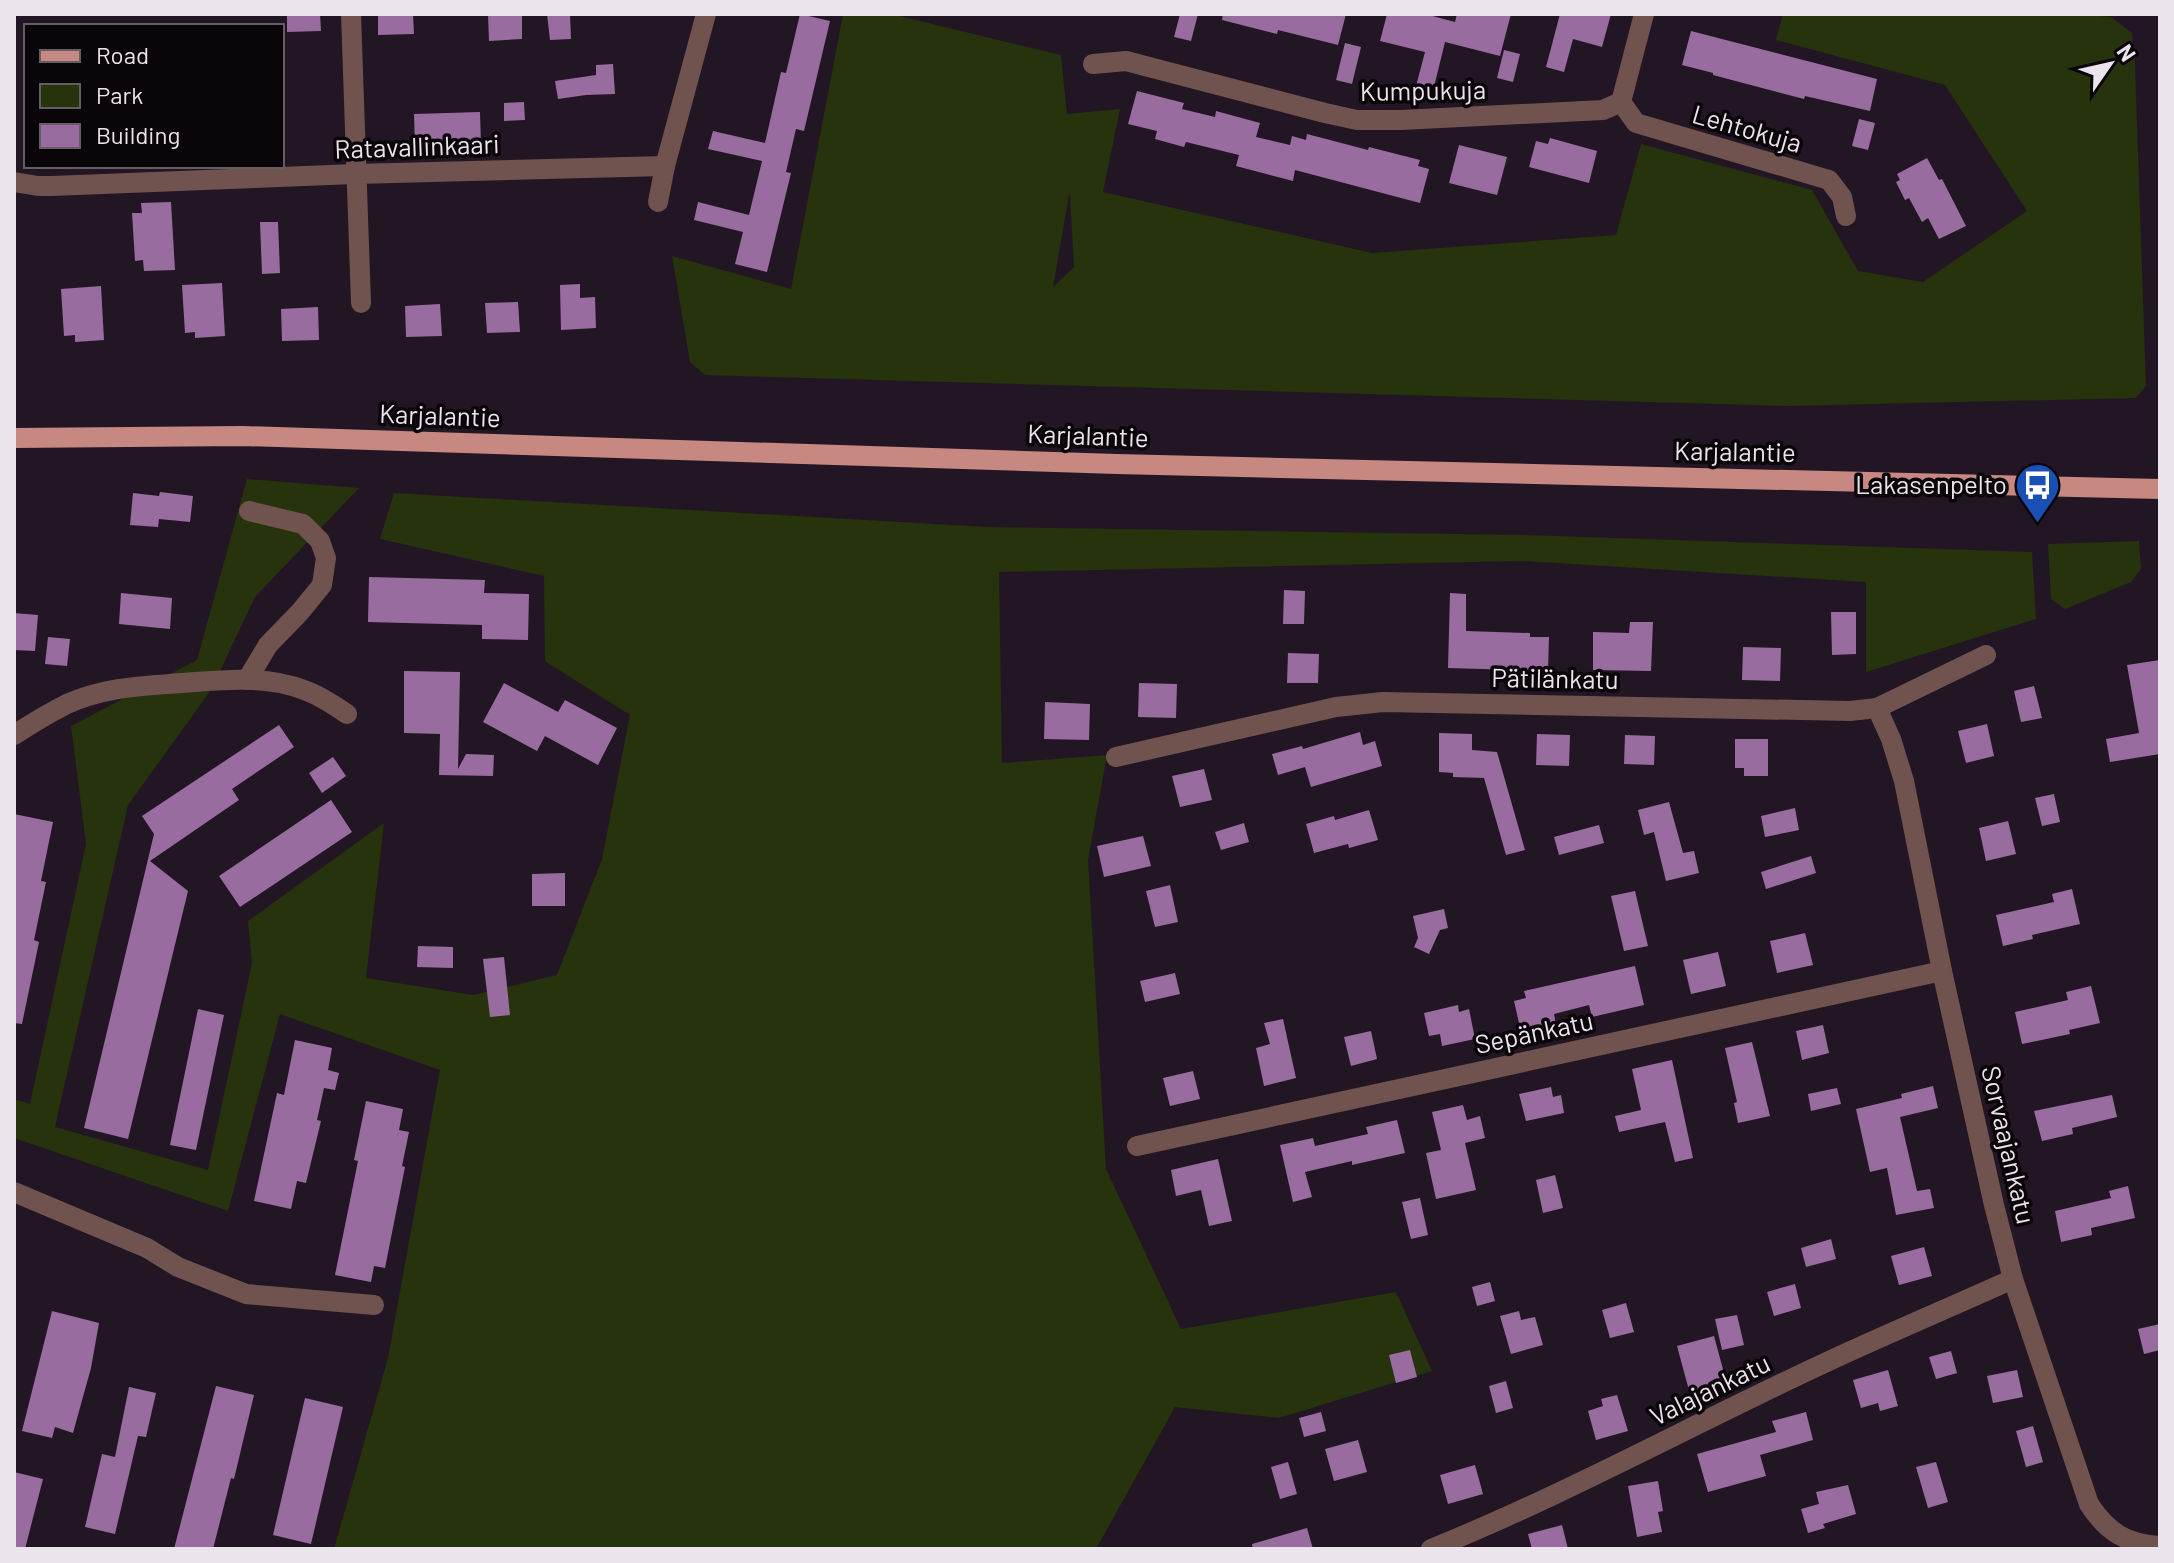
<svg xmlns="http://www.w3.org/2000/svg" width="2174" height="1563" viewBox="0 0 2174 1563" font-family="Barlow,sans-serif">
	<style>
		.green { fill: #27330c; fill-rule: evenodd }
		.building { fill: #996ca0 }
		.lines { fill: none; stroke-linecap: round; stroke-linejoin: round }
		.minor { stroke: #70524e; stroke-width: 20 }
		.major { stroke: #c68880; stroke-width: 20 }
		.labels { text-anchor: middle; stroke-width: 7; stroke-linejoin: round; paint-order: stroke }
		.street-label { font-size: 26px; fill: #ece4ed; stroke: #090509 }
		.poi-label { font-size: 26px; fill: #ece4ed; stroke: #090509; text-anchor: end }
	</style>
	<rect width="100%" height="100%" fill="#221624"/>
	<g class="green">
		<path d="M 843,14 L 891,14 L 1061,55 L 1067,114 L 1120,109 L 1103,192 L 1372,253 L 1616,235 L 1641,144 L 1812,190 L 1858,271 L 1923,282 L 2027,211 L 1945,85 L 1776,40 L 1783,14 L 2076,14 L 2111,17 L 2132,33 L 2135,66 L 2146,386 L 2136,398 L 1789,406 L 705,375 L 690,362 L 672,256 L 791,289 ZM 1070,195 L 1074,267 L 1053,287 L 1069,195 Z"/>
		<polygon points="247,479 359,488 255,597 211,690 128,805 55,1127 208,1170 252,963 248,921 384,823 366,978 473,995 557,975 602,859 630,715 545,661 544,576 380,539 394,493 987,527 1524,535 2032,552 2036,619 1866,672 1866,582 1524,561 999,572 1002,763 1107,755 1088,860 1106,1169 1181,1329 1396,1292 1432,1371 1279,1418 1175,1407 1096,1549 334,1549 388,1358 440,1070 280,1014 228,1211 14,1138 14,1099 30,1104 86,844 71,726 197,660"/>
		<polygon points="2139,541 2141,569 2131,582 2065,609 2051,599 2048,544"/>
	</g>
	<g class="building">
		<polygon points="287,14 320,14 321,31 287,32"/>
		<polygon points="378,14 413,14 414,34 378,35"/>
		<polygon points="488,14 522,14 522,39 489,41"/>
		<polygon points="547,14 570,14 571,39 550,40"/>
		<polygon points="800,14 830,21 804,131 796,129 786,172 791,173 767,272 735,264 743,232 694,220 698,202 749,215 762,161 708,149 713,131 765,143 781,72 786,73"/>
		<polygon points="1180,14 1198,14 1191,41 1174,37"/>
		<polygon points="1223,14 1346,14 1338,45 1278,30 1277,34 1222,20"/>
		<polygon points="1387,14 1425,14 1455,22 1457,14 1511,14 1500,56 1445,42 1433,91 1416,86 1425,52 1380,41"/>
		<polygon points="1560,14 1611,14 1602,47 1573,39 1564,72 1546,67"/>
		<polygon points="1691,31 1877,79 1870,111 1805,96 1804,99 1713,75 1713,73 1682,65"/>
		<polygon points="1345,43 1361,47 1352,84 1336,80"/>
		<polygon points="1504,50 1520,54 1513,82 1497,78"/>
		<polygon points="613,64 615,94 586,95 558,99 555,81 596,75 596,65"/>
		<polygon points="1137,91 1184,103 1182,109 1215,117 1216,111 1260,123 1256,137 1290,145 1292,136 1306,140 1307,134 1368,150 1369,147 1420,160 1418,166 1429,169 1420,203 1295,170 1293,181 1236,166 1239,155 1186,142 1184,147 1155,139 1157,131 1128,124"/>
		<polygon points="524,102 525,120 504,121 504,103"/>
		<polygon points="480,112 481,145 415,147 414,114"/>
		<polygon points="1859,119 1875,123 1868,150 1852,146"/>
		<polygon points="1550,138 1597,151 1589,183 1529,167 1536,141 1548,144"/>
		<polygon points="1459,145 1507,157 1497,195 1449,183"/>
		<polygon points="1927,158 1939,180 1942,179 1966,226 1939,239 1928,218 1922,222 1909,198 1905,200 1896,182 1900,180 1897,174"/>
		<polygon points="171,202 175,270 144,271 143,260 135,261 132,213 142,213 141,203"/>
		<polygon points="260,222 278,222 280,273 262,274"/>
		<polygon points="222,283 225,336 195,338 195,332 185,333 182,285"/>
		<polygon points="580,284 580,298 595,297 596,328 561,330 560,285"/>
		<polygon points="101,286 104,340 75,342 75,335 64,336 61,289"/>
		<polygon points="518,302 520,332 487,333 485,303"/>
		<polygon points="440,304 442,336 406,337 405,306"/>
		<polygon points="318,307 319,340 282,341 281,309"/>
		<polygon points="160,492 193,496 190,522 159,519 158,527 130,525 133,493 159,496"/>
		<polygon points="369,577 485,580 484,593 529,594 528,640 482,639 482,625 368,622"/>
		<polygon points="1284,590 1305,591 1304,624 1283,624"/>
		<polygon points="121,593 172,598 170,629 119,624"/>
		<polygon points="1450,593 1466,594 1466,631 1530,633 1530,637 1549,637 1548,671 1448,668"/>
		<polygon points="1831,612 1856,612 1856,654 1832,655"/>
		<polygon points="14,613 38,615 35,651 14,650"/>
		<polygon points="1630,622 1653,622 1651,671 1593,670 1593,632 1629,633"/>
		<polygon points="48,637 70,639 67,666 45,664"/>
		<polygon points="1743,647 1781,648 1780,681 1742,680"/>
		<polygon points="1288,653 1319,654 1318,683 1287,683"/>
		<polygon points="2160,660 2160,754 2110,762 2106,739 2139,733 2127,665"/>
		<polygon points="404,671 460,672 458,769 466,754 494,755 493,776 439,775 440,734 404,733"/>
		<polygon points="504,683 558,712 565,700 617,728 598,765 545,736 537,751 483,722"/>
		<polygon points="1139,683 1177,684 1176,718 1138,717"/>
		<polygon points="2034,686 2042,718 2021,722 2014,691"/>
		<polygon points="1045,702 1090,704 1089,740 1044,739"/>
		<polygon points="1987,724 1994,756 1966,763 1958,731"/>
		<polygon points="279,725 294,747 232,789 239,800 150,861 188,891 128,1139 84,1128 154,834 142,816"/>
		<polygon points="1360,732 1363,745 1375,741 1382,766 1311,787 1305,767 1278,775 1272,754 1302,746 1303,749"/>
		<polygon points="1439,733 1472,734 1472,750 1497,752 1525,850 1506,855 1484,778 1453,777 1453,773 1439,772"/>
		<polygon points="1537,734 1570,735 1569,766 1536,765"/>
		<polygon points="1625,735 1655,736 1654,765 1624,764"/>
		<polygon points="1735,739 1768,739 1768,776 1744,776 1744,768 1735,768"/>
		<polygon points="333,757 346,776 322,793 309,773"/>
		<polygon points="1204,769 1212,800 1180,807 1172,776"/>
		<polygon points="2054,794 2060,822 2042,826 2035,798"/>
		<polygon points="331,800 352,832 240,907 219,876"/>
		<polygon points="1669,802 1683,853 1694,851 1699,873 1666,881 1654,832 1644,835 1638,810"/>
		<polygon points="1795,808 1799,830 1765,837 1761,816"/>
		<polygon points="1369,810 1378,840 1349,848 1348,844 1314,853 1306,824 1334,816 1335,820"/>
		<polygon points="14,814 53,822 41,881 46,882 34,940 39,942 22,1024 14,1023"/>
		<polygon points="2008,821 2016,854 1986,861 1979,828"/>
		<polygon points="1244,823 1249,842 1221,850 1215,832"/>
		<polygon points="1599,825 1604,843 1559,855 1554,837"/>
		<polygon points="1143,836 1151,866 1104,877 1097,846"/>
		<polygon points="1811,856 1816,873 1766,889 1761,872"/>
		<polygon points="565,873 565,906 532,906 532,874"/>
		<polygon points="1170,885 1178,922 1155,927 1146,891"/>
		<polygon points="2072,889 2080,924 2032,935 2033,939 2003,946 1996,915 2054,902 2052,894"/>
		<polygon points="1635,891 1648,946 1624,951 1611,896"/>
		<polygon points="1444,909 1448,928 1440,930 1429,954 1414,947 1418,938 1413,916"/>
		<polygon points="1805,933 1813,965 1777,973 1770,941"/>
		<polygon points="418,946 453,947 453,968 417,967"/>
		<polygon points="1718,952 1726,986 1691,994 1683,960"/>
		<polygon points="504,957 510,1015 490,1017 483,959"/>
		<polygon points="1635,966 1644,1005 1592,1017 1589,1005 1554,1014 1556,1024 1521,1032 1514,1001 1526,998 1524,991"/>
		<polygon points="1175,973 1180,994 1145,1002 1140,981"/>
		<polygon points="2091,986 2100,1023 2069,1030 2070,1034 2022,1044 2015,1012 2068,1000 2066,992"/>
		<polygon points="1458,1005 1459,1012 1469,1009 1475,1039 1442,1046 1440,1034 1429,1036 1424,1013"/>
		<polygon points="198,1009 224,1015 196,1150 170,1145"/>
		<polygon points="1283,1019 1296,1078 1264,1086 1256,1048 1270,1044 1264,1023"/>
		<polygon points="1823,1025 1829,1053 1802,1060 1796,1031"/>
		<polygon points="1371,1031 1377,1059 1351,1066 1344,1037"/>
		<polygon points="295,1040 332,1048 328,1070 339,1073 335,1090 324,1088 317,1120 321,1121 306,1183 297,1181 291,1209 254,1201 277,1093 284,1095"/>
		<polygon points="1752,1042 1770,1116 1738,1123 1734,1103 1737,1102 1725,1048"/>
		<polygon points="1672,1060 1693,1158 1675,1162 1665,1122 1619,1132 1615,1116 1641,1110 1632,1069"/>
		<polygon points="1193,1071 1200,1099 1170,1106 1163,1078"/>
		<polygon points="1933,1086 1938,1108 1900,1117 1917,1191 1930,1189 1934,1208 1896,1215 1887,1168 1870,1172 1856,1109 1902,1098 1901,1094"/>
		<polygon points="1551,1087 1553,1097 1561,1095 1564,1113 1526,1121 1519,1094"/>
		<polygon points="1837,1088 1841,1104 1811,1111 1808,1094"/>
		<polygon points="2112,1095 2117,1117 2072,1128 2073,1134 2042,1141 2034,1111"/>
		<polygon points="366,1101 403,1109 399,1130 409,1132 402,1166 405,1167 385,1268 374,1266 371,1282 335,1275 358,1161 354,1160"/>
		<polygon points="1463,1105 1467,1120 1480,1116 1485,1138 1465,1143 1476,1190 1436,1199 1426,1153 1441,1150 1432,1112"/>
		<polygon points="1397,1120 1405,1153 1352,1165 1352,1161 1305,1172 1312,1197 1293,1202 1280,1145 1313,1138 1315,1146 1368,1134 1366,1127"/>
		<polygon points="1218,1159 1232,1221 1209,1226 1201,1190 1176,1196 1171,1170"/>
		<polygon points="1555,1175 1563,1208 1543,1213 1536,1180"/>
		<polygon points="2128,1186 2135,1218 2091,1228 2092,1235 2061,1242 2055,1211 2111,1198 2109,1191"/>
		<polygon points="1420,1198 1428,1235 1411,1239 1402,1202"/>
		<polygon points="1831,1239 1836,1259 1806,1267 1801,1248"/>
		<polygon points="1924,1247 1932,1276 1899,1285 1891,1256"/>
		<polygon points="1490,1282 1495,1301 1477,1306 1472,1287"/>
		<polygon points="1795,1284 1801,1308 1774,1316 1767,1292"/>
		<polygon points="1626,1303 1634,1332 1610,1338 1602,1310"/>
		<polygon points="52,1311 99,1323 91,1368 73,1433 55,1427 52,1438 22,1431"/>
		<polygon points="1519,1311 1521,1320 1535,1317 1543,1345 1511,1354 1500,1316"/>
		<polygon points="1737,1315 1744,1345 1722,1350 1715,1319"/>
		<polygon points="2160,1324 2160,1350 2144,1354 2138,1329"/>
		<polygon points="1714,1336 1727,1384 1690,1394 1677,1346"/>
		<polygon points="1410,1350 1417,1377 1396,1383 1389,1355"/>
		<polygon points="1951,1351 1957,1373 1936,1379 1929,1357"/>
		<polygon points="1888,1370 1898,1406 1880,1411 1878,1403 1861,1408 1853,1380"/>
		<polygon points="2017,1370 2023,1397 1993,1403 1987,1376"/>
		<polygon points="1506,1381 1513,1408 1496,1413 1489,1386"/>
		<polygon points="216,1386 254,1395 234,1479 231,1478 213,1549 174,1549"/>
		<polygon points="129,1387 156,1393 146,1437 138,1436 115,1534 85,1527 102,1454 115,1457"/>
		<polygon points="1617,1395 1628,1431 1596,1440 1588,1411 1603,1406 1601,1399"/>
		<polygon points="305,1398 343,1407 311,1544 273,1535"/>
		<polygon points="1321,1412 1326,1431 1304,1437 1299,1418"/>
		<polygon points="1806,1412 1813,1440 1760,1455 1766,1476 1708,1492 1697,1454 1776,1432 1772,1421"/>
		<polygon points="2033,1426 2043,1462 2026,1467 2016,1431"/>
		<polygon points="1358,1440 1367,1472 1334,1481 1325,1449"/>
		<polygon points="1288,1462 1297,1494 1280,1499 1271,1467"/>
		<polygon points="1936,1462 1948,1502 1928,1508 1916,1467"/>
		<polygon points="1475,1465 1483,1494 1448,1504 1440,1475"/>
		<polygon points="14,1472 43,1479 25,1549 14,1549"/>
		<polygon points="1658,1481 1663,1511 1658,1512 1662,1532 1637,1537 1628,1486"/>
		<polygon points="1848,1485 1856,1514 1823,1524 1825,1528 1808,1533 1801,1509 1819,1504 1816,1492"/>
		<polygon points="1562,1525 1568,1549 1532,1549 1528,1534"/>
		<polygon points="1307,1528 1313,1549 1253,1549 1252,1544"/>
	</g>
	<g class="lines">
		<g class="minor">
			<polyline points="351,14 361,303"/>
			<polyline points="1093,64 1126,61 1325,113 1357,120 1401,120 1603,110 1621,102 1644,14"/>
			<polyline points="1621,102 1636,123 1829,180 1842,197 1846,216"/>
			<polyline points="14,182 38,186 52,186 355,174 665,166 706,14"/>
			<polyline points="658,202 665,166"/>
			<polyline points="247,680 268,645 300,612 322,585 326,558 320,541 303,524 249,511"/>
			<path d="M 1877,708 L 1891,739 L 1904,781 L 1942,971 L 1994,1205 L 2013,1279 L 2089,1504 C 2107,1532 2126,1544 2160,1546"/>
			<path d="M 14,735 C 31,724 49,713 67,704 C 105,687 142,686 182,683 C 222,680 265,675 304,690 C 319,695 334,705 347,714"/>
			<polyline points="1116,757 1336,707 1383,702 1850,711 1877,708 1986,655"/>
			<polyline points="1137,1146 1942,971"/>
			<polyline points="14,1192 147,1248 178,1267 246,1294 374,1305"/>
			<path d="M 1431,1549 C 1562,1496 1686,1428 1814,1368 C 1879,1337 1947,1309 2013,1279"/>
		</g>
		<polyline class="major" points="14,438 243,436 1117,464 2160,489"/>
	</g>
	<defs>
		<symbol id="bus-pin" viewBox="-11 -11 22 30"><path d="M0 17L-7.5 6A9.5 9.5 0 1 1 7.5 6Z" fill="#1a4fb4" stroke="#090509"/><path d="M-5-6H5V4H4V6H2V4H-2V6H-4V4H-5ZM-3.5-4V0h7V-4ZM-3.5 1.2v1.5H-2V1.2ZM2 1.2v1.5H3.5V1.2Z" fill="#fff"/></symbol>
	</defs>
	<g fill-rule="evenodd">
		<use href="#bus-pin" x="2012" y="460" width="51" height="69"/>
	</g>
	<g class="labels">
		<g class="street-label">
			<text transform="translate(1423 91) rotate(-1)" y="9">Kumpukuja</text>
			<text transform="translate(1747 129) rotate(16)" y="9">Lehtokuja</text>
			<text transform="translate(417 147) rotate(-2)" y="9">Ratavallinkaari</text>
			<text transform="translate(440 416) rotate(2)" y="9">Karjalantie</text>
			<text transform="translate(1088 436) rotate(2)" y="9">Karjalantie</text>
			<text transform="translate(1735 452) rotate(1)" y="9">Karjalantie</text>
			<text transform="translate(1555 679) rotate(1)" y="9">Pätilänkatu</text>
			<text transform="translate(1534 1033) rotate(-12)" y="9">Sepänkatu</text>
			<text transform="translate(2008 1145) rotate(77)" y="9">Sorvaajankatu</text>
			<text transform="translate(1710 1390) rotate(-26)" y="9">Valajankatu</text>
		</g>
		<g class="poi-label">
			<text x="2007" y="494">Lakasenpelto</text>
		</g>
	</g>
	<rect width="2174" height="1563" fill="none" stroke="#ece4ed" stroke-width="32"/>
	<rect x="24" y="24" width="260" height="144" fill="#090509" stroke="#645e64" stroke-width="2"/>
	<rect x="40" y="50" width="40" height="12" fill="#c68880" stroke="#645e64" stroke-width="2"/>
	<text x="96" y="64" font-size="24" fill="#ece4ed">Road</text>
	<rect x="40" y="84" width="40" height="24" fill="#27330c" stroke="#645e64" stroke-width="2"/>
	<text x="96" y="104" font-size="24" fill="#ece4ed">Park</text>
	<rect x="40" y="124" width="40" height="24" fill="#996ca0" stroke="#645e64" stroke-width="2"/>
	<text x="96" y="144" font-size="24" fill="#ece4ed">Building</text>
	<g transform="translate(2110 64) rotate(56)" stroke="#090509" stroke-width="6" paint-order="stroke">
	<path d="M0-6L14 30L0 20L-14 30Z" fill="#ece4ed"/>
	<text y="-12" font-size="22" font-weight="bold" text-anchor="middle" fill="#ece4ed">N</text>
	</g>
</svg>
